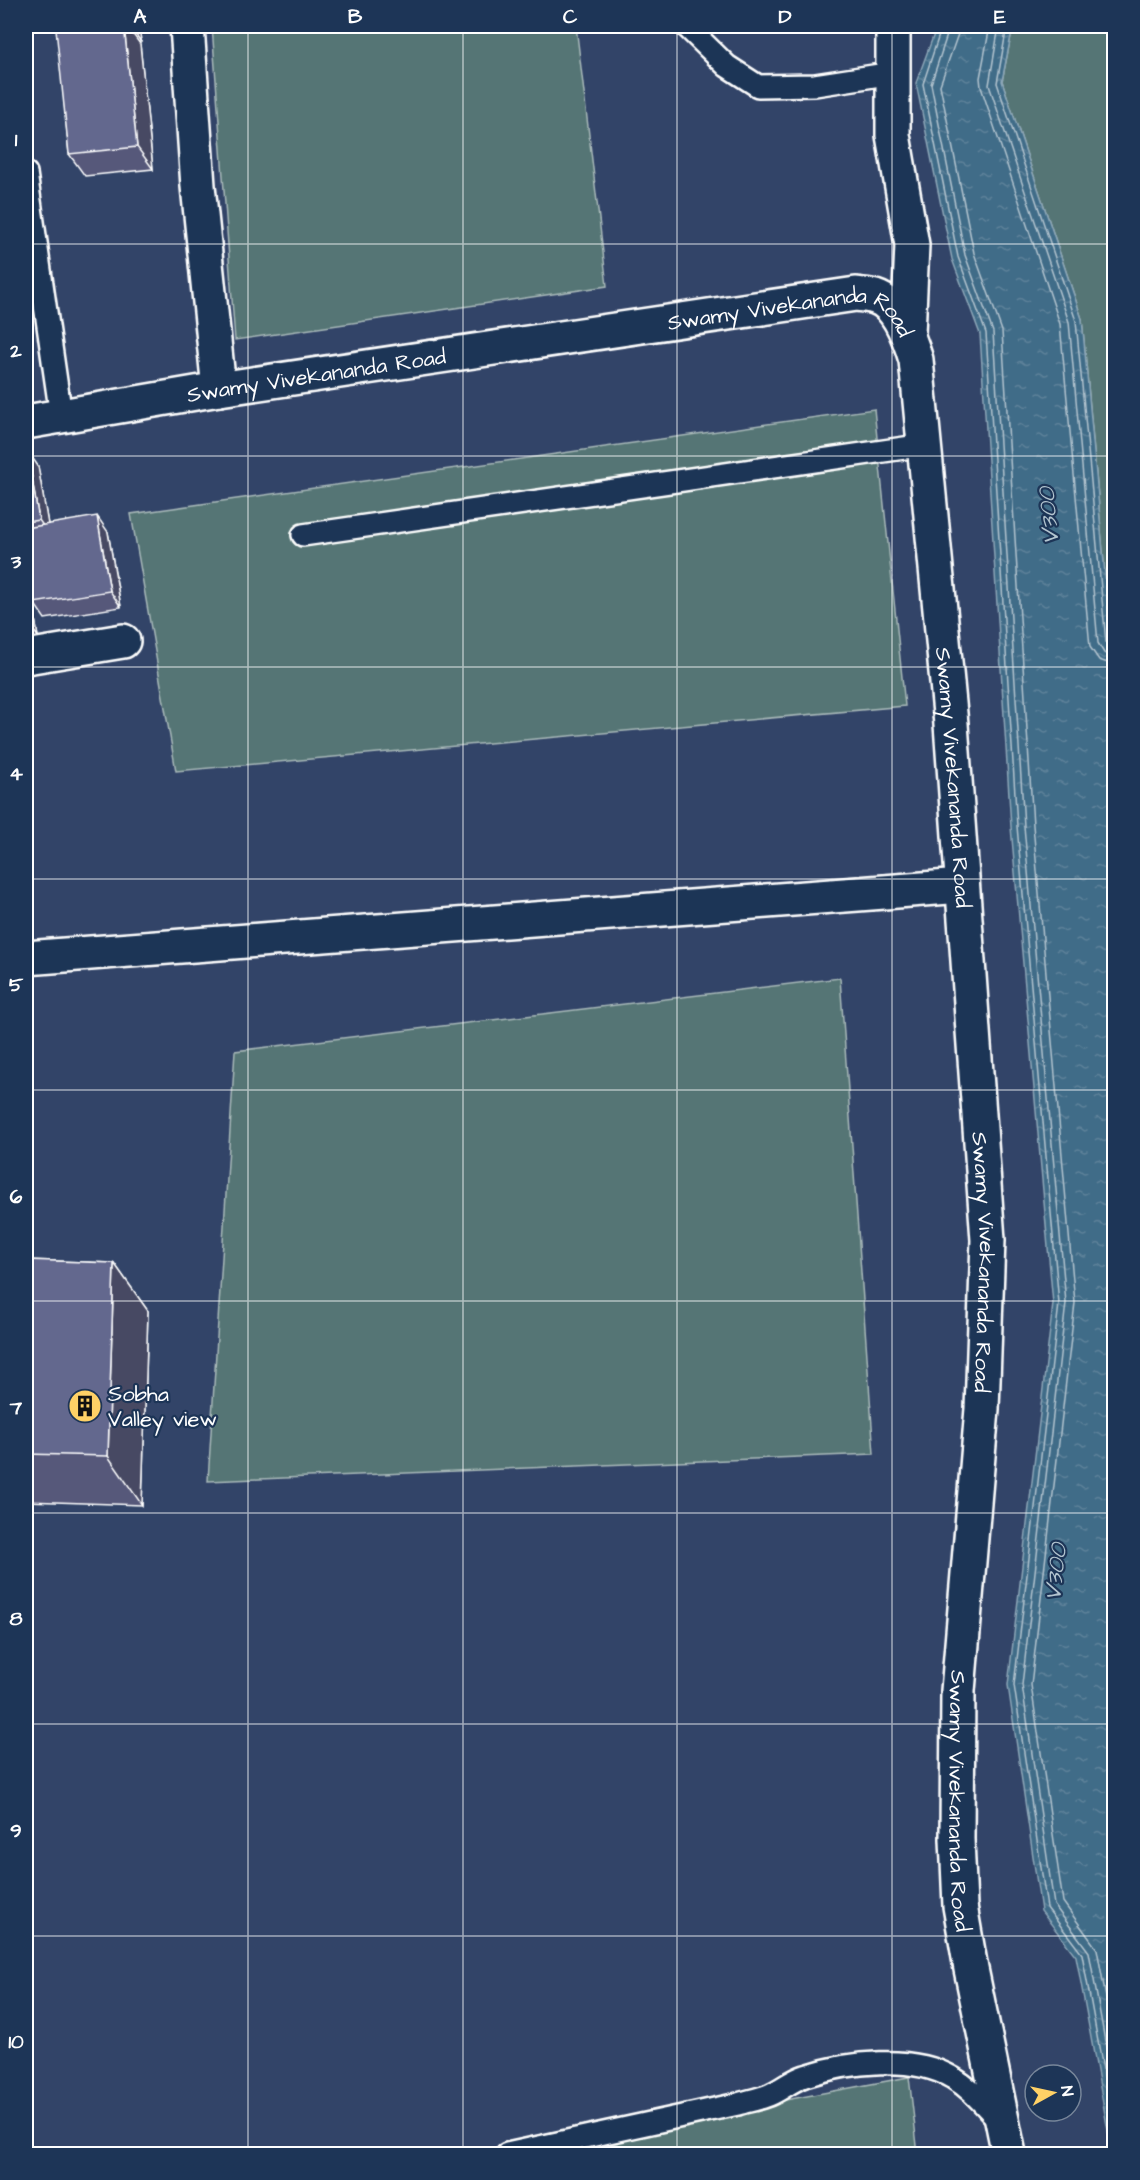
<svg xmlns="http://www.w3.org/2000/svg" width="1140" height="2180" viewBox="0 0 1140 2180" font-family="'Architects Daughter',sans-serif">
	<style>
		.green { fill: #547574; stroke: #aababa; stroke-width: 1.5 }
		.water { fill: url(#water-ripples); stroke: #8da7b8; stroke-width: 1.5 }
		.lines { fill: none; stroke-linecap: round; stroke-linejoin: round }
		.shore { stroke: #b3c4cf; stroke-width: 1.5 }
		.service-casing { stroke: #fff; stroke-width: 26 }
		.minor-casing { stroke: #fff; stroke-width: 38 }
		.tertiary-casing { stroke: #fff; stroke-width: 38 }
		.service { stroke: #1d3557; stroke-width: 21 }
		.minor { stroke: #1d3557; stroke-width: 33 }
		.tertiary { stroke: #1d3557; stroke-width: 33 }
		.wall { fill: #56597a; stroke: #fff; stroke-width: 1.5 }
		.shaded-wall { fill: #464963; stroke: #fff; stroke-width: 1.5 }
		.building { fill: #64688e; stroke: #fff; stroke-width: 1.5 }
		.grid { fill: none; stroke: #fff; stroke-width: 1.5; stroke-opacity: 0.55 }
		.labels { text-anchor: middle; stroke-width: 4.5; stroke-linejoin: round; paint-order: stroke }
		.street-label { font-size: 22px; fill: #fff; stroke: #1d3557 }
		.poi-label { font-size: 22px; fill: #fff; stroke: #1d3557; text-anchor: start }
		.water-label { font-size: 24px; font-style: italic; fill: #b3c4cf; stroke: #1d3557 }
		.neatline { fill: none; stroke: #fff; stroke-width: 2 }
		.grid-label { font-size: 20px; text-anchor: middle; font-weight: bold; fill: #fff }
	</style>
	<defs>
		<pattern id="water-ripples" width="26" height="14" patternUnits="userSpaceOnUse" patternTransform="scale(1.5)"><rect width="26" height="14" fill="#416c88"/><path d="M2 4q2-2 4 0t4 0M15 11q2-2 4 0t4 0" fill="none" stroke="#5e829a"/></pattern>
	</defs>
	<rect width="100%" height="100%" fill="#324468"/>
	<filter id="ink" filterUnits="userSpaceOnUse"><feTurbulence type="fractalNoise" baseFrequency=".0167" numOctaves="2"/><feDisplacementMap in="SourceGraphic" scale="12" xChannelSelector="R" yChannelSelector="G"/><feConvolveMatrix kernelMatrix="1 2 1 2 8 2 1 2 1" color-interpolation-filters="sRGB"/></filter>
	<g filter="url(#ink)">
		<g class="green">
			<polygon points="212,26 576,26 607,286 235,340"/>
			<polygon points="1013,26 1114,26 1114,674 1082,319 1002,81"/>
			<polygon points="874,409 905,706 176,771 131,514"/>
			<polygon points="840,978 874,1454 208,1481 235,1051"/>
			<polygon points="909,2077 918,2154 498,2154"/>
		</g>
		<polygon class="water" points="937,26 1013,26 1002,81 1082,319 1114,674 1114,2135 1109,2136 1076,1956 1041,1911 1008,1685 1053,1304 1011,827 980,334 952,259 916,83"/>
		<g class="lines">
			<g class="shore">
				<polyline points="942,26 923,84 958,257 986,333 1017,826 1059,1304 1014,1685 1047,1908 1082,1954 1114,2129"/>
				<polyline points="950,26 931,84 965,255 993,332 1024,826 1066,1303 1022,1685 1054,1905 1089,1952 1114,2091"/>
				<polyline points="959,26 958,34 940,85 974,253 1002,331 1033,825 1075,1303 1031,1685 1063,1902 1097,1949 1114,2041"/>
				<polyline points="990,26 980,78 981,87 1060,324 1090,647 1099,660 1114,665"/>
				<polyline points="999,26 989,85 1069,322 1098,643 1104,653 1114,656"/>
				<polyline points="1007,26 997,83 1076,321 1106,642 1109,647 1114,648"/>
			</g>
			<defs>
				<g id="service">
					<polyline points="686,26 727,66 758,86 815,85 893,73"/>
					<polyline points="26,173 61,416"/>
					<polyline points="303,535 925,445"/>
					<path d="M 507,2154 L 738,2104 C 748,2101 759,2099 769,2095 C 781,2090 792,2080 805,2076 C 847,2062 914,2054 953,2078 C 972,2089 985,2106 1000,2121"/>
				</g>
				<g id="minor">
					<polyline points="187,26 198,186 219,389"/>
					<polyline points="895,26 893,34 893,135 912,245 908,334"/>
					<polyline points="26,657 123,641"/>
					<polyline points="26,958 962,886"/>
				</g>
				<g id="tertiary">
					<path id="s1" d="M 26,422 L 219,389 L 856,294 C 862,295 869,295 875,297 C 898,304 910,340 916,360 L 951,724 L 988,1240 L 982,1409 L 958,1691 L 957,1839 L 960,1906 L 971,1969 L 1009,2154"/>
				</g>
			</defs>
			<use href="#service" class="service-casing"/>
			<use href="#minor" class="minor-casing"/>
			<use href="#tertiary" class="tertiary-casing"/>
			<use href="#service" class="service"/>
			<use href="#minor" class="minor"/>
			<use href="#tertiary" class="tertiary"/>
		</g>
		<g class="wall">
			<polygon points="57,26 139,26 141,42 138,42 140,44 153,169 85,176 69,154"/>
			<polygon points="26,451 38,466 48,525 108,532 121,607 45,619 34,603 26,553"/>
			<polygon points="26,565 38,637 26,639"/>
			<polygon points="26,1260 114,1263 148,1311 142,1505 26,1501"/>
		</g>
		<g class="shaded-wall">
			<polygon points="124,26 127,26 140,44 153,169 137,147"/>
			<polygon points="130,26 139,26 141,42"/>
			<polygon points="27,450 38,466 50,536 39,520"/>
			<polygon points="97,516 108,532 121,607 110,591"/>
			<polygon points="26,565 38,637 27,621 26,615"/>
			<polygon points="114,1263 148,1311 142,1505 108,1456"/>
		</g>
		<g class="building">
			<polygon points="57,26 87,26 57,29"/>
			<polygon points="87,26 124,26 137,147 69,154 56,29"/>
			<polygon points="27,450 39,520 26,522 26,451"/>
			<polygon points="97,516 110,591 34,603 26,553 26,528"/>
			<polygon points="26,1260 114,1263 108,1456 26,1454"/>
		</g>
	</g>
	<path class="grid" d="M 248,26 L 248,2154M 463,26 L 463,2154M 677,26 L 677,2154M 892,26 L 892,2154M 26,244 L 1114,244M 26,456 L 1114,456M 26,667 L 1114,667M 26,879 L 1114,879M 26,1090 L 1114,1090M 26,1301 L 1114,1301M 26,1513 L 1114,1513M 26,1724 L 1114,1724M 26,1936 L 1114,1936"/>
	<defs>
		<symbol id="building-disc" viewBox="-11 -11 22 22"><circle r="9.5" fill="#ffd166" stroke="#1d3557"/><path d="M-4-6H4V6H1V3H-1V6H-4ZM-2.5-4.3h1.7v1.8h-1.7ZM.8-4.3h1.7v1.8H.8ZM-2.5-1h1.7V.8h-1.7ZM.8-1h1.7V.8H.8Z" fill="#111"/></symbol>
	</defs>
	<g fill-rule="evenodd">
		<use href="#building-disc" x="66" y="1387" width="38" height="38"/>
	</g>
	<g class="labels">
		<g class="street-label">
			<text dy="8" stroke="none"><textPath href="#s1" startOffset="780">Swamy Vivekananda Road</textPath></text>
			<text dy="8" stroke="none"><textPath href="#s1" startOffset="294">Swamy Vivekananda Road</textPath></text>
			<text dy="8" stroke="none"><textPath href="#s1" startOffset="1356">Swamy Vivekananda Road</textPath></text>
			<text dy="8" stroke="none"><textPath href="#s1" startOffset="1842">Swamy Vivekananda Road</textPath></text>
			<text dy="8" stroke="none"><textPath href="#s1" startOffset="2382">Swamy Vivekananda Road</textPath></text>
		</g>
		<g class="poi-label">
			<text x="108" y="1401">Sobha<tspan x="108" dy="25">Valley view</tspan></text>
		</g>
		<g class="water-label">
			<text transform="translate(1048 516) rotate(-95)" y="8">V300</text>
			<text transform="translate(1055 1572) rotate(-84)" y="8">V300</text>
		</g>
	</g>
	<rect width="1140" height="2180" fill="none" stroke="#1d3557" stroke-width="66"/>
	<g transform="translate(1053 2093) rotate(82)"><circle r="28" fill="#1d3557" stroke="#77869a" stroke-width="1.5"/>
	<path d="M0-4.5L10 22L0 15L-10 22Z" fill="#ffd166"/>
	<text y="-9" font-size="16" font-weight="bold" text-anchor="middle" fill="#ffffff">N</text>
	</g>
	<rect x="33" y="33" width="1074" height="2114" class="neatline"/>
	<g class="grid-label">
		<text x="140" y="23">A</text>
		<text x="355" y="23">B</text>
		<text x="570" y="23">C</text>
		<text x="785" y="23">D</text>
		<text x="1000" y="23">E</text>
		<text x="16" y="146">1</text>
		<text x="16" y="357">2</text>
		<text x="16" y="568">3</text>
		<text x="16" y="780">4</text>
		<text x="16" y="991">5</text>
		<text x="16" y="1203">6</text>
		<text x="16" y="1414">7</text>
		<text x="16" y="1625">8</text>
		<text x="16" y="1837">9</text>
		<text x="16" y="2048">10</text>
	</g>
</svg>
